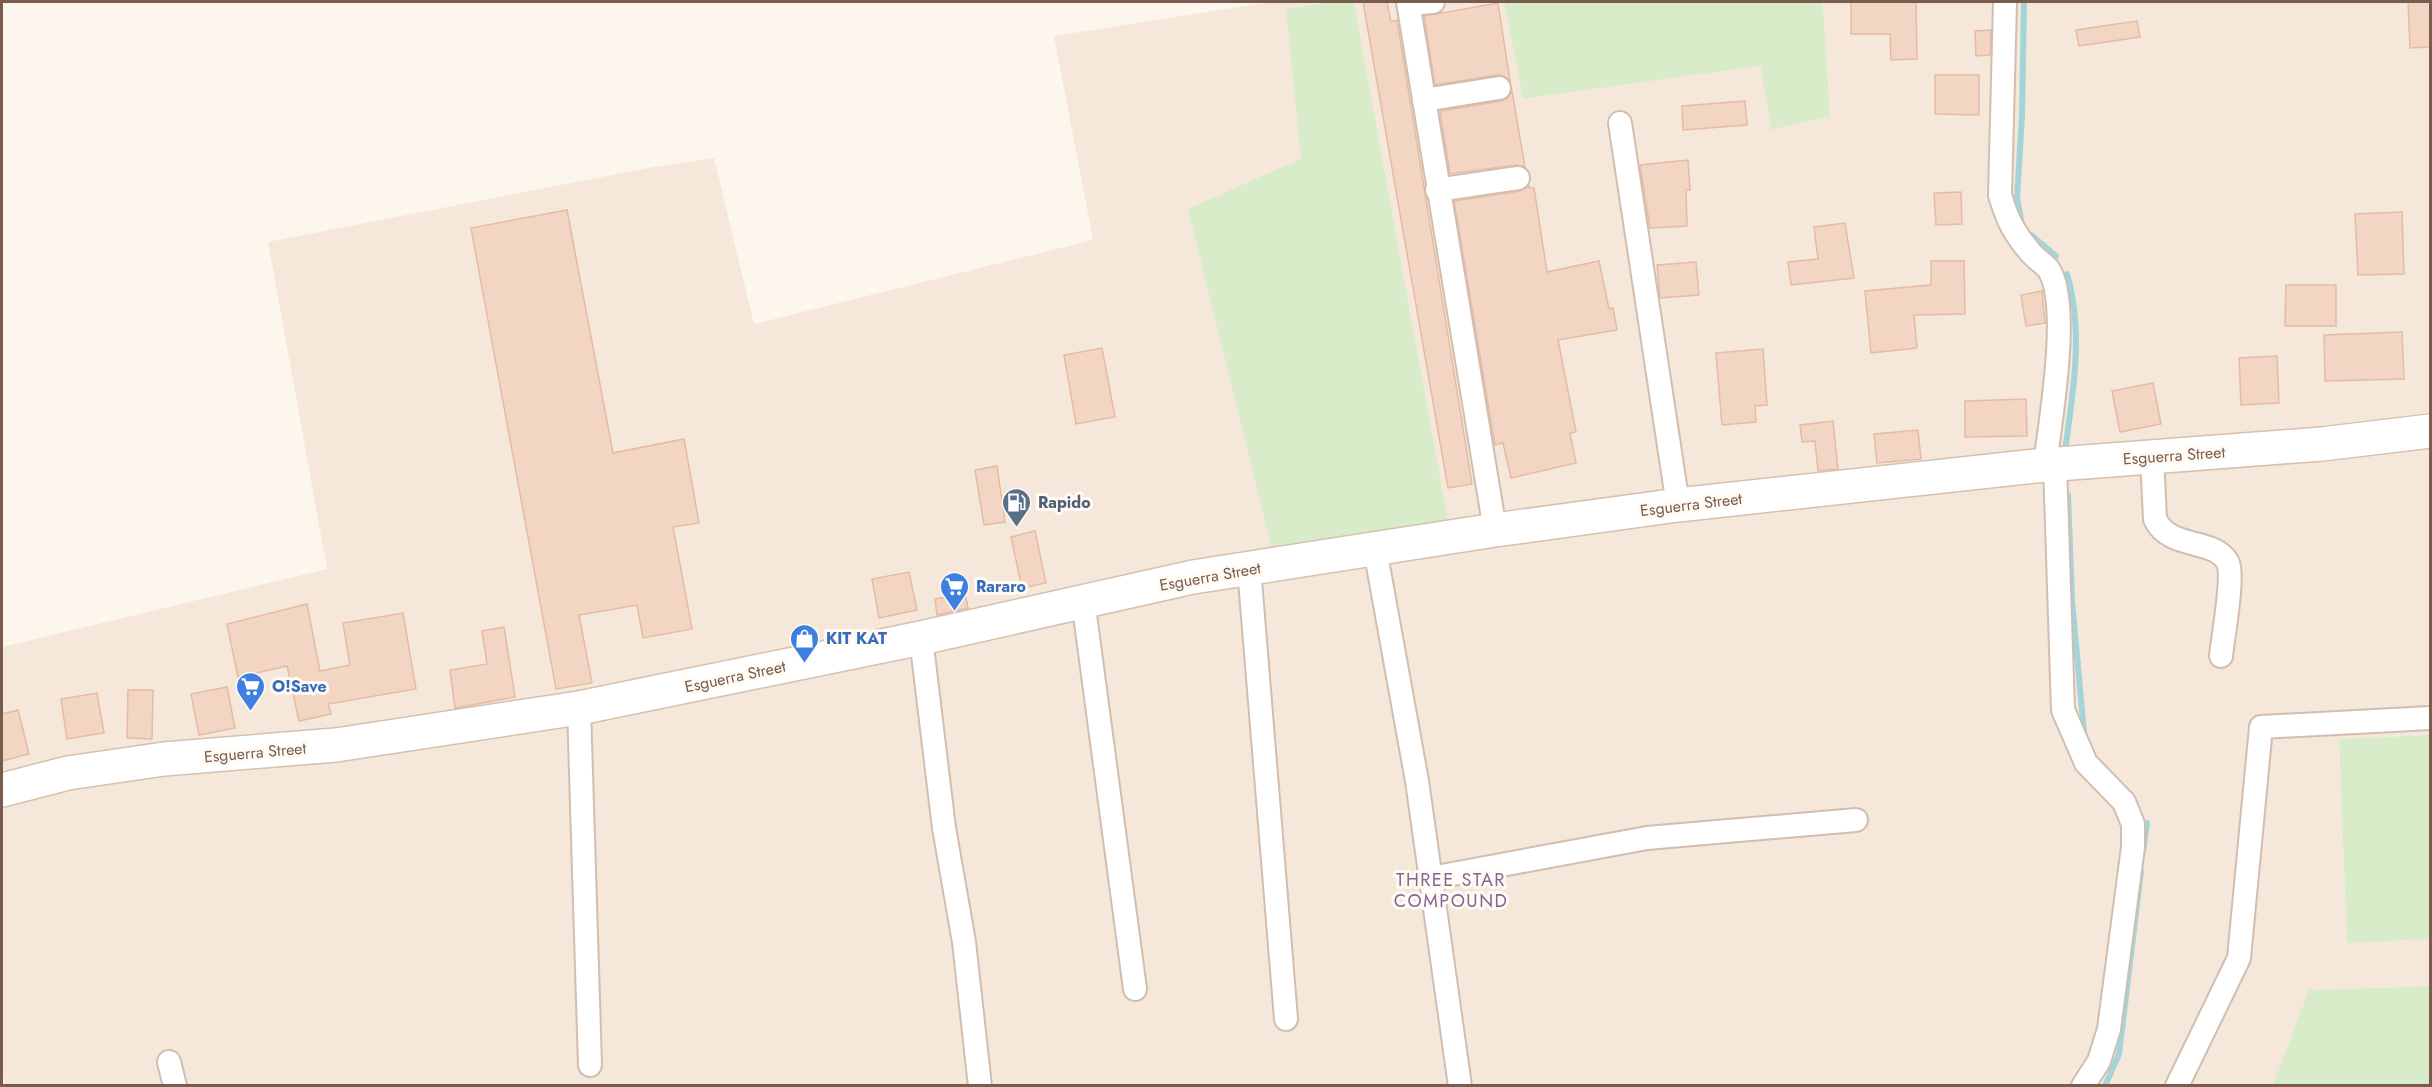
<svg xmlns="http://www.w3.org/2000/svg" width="2432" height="1087" viewBox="0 0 2432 1087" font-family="Jost,sans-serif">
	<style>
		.residential { fill: #f5e8da }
		.green { fill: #d8ecc9 }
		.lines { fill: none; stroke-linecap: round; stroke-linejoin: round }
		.stream { stroke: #a5d3da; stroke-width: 6 }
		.building { fill: #f3d5c3; stroke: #e6bba3; stroke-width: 1.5 }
		.street-casing { stroke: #d1beb0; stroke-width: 26 }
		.secondary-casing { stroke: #d6c0b0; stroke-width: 36 }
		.street { stroke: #fff; stroke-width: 22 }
		.secondary { stroke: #fff; stroke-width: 33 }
		.labels { text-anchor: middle; stroke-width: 6; stroke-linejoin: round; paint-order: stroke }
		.street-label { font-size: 16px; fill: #7a5c4d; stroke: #fffaf3 }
		.service-label { font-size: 16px; font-weight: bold; fill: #4e5e75; stroke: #fffaf3; text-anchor: start }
		.shop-label { font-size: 16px; font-weight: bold; fill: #366cbe; stroke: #fffaf3; text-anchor: start }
		.neighbourhood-label { font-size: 18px; letter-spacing: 1.5px; fill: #846695; stroke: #fffaf3 }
	</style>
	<rect width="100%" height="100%" fill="#fdf6ec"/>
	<polygon class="residential" points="1271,2 1328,2 1286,9 1301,159 1448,521 1354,2 1504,2 1523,99 1760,66 1771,130 1830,115 1823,2 2430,2 2430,735 2339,739 2347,942 2430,939 2430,986 2310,990 2273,1085 6,1085 2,1074 2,647 327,569 268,242 653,167 714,158 754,324 1093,240 1054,36"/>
	<g class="green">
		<polygon points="1328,2 1354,2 1448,521 1273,553 1188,209 1301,159 1286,9"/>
		<polygon points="1504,2 1823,2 1830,116 1771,130 1760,66 1523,99"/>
		<polygon points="2430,735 2430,939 2347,943 2339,739"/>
		<polygon points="2430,986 2430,1085 2273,1085 2309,990"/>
	</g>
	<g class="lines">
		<g class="stream">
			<polyline points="2022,225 2017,198 2022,116 2024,2"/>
			<polyline points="2031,235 2056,256"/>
			<path d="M 2065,451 C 2073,393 2084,331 2067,274"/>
			<polyline points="2068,495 2072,600 2084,733"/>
			<polyline points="2143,852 2147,823"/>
			<polyline points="2105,1086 2119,1054 2141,871"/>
		</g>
	</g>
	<g class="building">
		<polygon points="1363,2 1387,2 1391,22 1397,20 1472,484 1448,488"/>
		<polygon points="1851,2 1916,2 1917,59 1891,60 1890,34 1851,34"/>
		<polygon points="2408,2 2430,2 2430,47 2410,48"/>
		<polygon points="1498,3 1510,81 1504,76 1497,75 1435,85 1424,16"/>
		<polygon points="2137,21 2140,37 2079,46 2076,30"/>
		<polygon points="1991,30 1990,55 1976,56 1975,31"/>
		<polygon points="1935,75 1979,75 1979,115 1935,114"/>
		<polygon points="1512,91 1525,167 1516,165 1450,174 1440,111 1501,101 1508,98"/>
		<polygon points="1745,101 1747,125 1683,130 1682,106"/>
		<polygon points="1688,160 1690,190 1686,190 1687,226 1650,228 1640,165"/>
		<polygon points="1529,186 1529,188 1534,188 1547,272 1599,261 1609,309 1613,308 1617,330 1558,340 1576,432 1570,433 1576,463 1511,478 1503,443 1495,445 1454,201 1520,191"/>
		<polygon points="1961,192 1962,224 1936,225 1934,193"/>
		<polygon points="567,210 613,453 684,439 699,523 673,527 692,629 643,638 637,605 579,615 592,683 556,689 471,228"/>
		<polygon points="2402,212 2404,274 2358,275 2355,214"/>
		<polygon points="1845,223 1854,278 1791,285 1788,262 1818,259 1814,227"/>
		<polygon points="1931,261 1964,261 1965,314 1914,315 1917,348 1871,353 1865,291 1931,285"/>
		<polygon points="1696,262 1699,295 1660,298 1657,265"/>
		<polygon points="2286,285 2336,285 2336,326 2285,326"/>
		<polygon points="2042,291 2045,323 2026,326 2021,295"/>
		<polygon points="2402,332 2404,379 2325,381 2324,335"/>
		<polygon points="1102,348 1115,417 1076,424 1064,355"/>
		<polygon points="1763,349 1767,405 1755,406 1756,422 1722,425 1716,353"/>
		<polygon points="2277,356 2279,403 2241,405 2239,358"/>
		<polygon points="2153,383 2161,424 2120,432 2112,391"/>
		<polygon points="2026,399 2027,436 1965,437 1965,401"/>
		<polygon points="1833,421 1838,469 1818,471 1815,441 1802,442 1800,425"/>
		<polygon points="1918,430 1921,459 1877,463 1874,434"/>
		<polygon points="997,466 1005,522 984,525 975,470"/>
		<polygon points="1035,531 1046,583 1022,588 1011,537"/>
		<polygon points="909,572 917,610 879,618 872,579"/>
		<polygon points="965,593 968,608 937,615 935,599"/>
		<polygon points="307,604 320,671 350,665 343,623 403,613 416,689 328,704 331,714 299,721 287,666 238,677 227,624"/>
		<polygon points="504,627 515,697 455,708 450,670 487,664 482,631"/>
		<polygon points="227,687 235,728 199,735 191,694"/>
		<polygon points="128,690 153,690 152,739 127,738"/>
		<polygon points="97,693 104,733 67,739 61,699"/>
		<polygon points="18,710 29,754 2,761 2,714"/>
	</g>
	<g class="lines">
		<defs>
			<g id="street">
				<polyline points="1408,2 1495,530"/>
				<path d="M 2005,2 L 2000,195 C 2007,220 2015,235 2032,254 C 2037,260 2045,264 2049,270 C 2071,306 2050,422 2045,465"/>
				<polyline points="1409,4 1433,2"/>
				<polyline points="1424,100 1499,88"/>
				<polyline points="1620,123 1678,505"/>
				<polyline points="1437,190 1518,178"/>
				<path d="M 2152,456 L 2155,519 C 2170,551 2215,537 2228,563 C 2234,577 2223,637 2221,656"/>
				<polyline points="2055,464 2063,710 2086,763 2124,802 2133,824 2133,847 2109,1029 2099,1061 2083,1086"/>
				<polyline points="1375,549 1417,781 1460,1086"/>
				<polyline points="1249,568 1286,1019"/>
				<polyline points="1083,600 1135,989"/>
				<polyline points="921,638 944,828 964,942 980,1086"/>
				<polyline points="579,708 590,1065"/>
				<polyline points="1431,878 1647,838 1856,820"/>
				<polyline points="169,1062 175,1086"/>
				<polyline points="2177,1086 2239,958 2261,727 2430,718"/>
			</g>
			<polyline id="secondary" points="2,790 68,773 164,759 336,745 579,708 921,638 1193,577 1495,530 1678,505 2045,465 2322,444 2430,431"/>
		</defs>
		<use href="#street" class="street-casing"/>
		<use href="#secondary" class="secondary-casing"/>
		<use href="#street" class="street"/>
		<use href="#secondary" class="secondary"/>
	</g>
	<defs>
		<symbol id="fuel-pin" viewBox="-11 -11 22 30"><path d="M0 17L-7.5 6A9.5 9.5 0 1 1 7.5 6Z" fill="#5c6f8a" stroke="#fffaf3"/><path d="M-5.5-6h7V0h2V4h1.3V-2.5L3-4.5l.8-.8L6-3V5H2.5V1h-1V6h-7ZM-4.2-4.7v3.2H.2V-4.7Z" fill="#fff"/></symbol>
		<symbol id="supermarket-pin" viewBox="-11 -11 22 30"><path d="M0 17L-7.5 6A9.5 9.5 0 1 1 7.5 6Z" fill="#3f7fe0" stroke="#fffaf3"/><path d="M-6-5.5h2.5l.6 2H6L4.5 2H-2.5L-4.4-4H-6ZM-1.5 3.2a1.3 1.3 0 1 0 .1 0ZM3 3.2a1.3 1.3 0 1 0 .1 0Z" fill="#fff"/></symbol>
		<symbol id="shop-pin" viewBox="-11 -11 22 30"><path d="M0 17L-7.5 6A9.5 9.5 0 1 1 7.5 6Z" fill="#3f7fe0" stroke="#fffaf3"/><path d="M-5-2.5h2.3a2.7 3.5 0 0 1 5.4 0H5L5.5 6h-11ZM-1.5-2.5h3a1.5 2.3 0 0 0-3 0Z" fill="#fff"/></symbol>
	</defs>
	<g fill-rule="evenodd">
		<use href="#fuel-pin" x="1000" y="486" width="33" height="45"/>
		<use href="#supermarket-pin" x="938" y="570" width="33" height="45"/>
		<use href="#shop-pin" x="788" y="622" width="33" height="45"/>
		<use href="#supermarket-pin" x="234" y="670" width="33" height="45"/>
	</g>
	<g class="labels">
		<g class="street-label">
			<text transform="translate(2174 455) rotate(-4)" y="6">Esguerra Street</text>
			<text transform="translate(1691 504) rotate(-7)" y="6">Esguerra Street</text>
			<text transform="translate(1210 576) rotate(-10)" y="6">Esguerra Street</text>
			<text transform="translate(735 676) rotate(-12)" y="6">Esguerra Street</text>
			<text transform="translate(255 752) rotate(-5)" y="6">Esguerra Street</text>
		</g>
		<g class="service-label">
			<text x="1038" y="508">Rapido</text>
		</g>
		<g class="shop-label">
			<text x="976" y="592">Rararo</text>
			<text x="826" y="644">KIT KAT</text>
			<text x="272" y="692">O!Save</text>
		</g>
		<g class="neighbourhood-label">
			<text x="1451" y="886">THREE STAR<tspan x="1451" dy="21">COMPOUND</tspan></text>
		</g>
	</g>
	<rect width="2432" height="1087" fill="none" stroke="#7a5c4d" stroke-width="6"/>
</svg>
